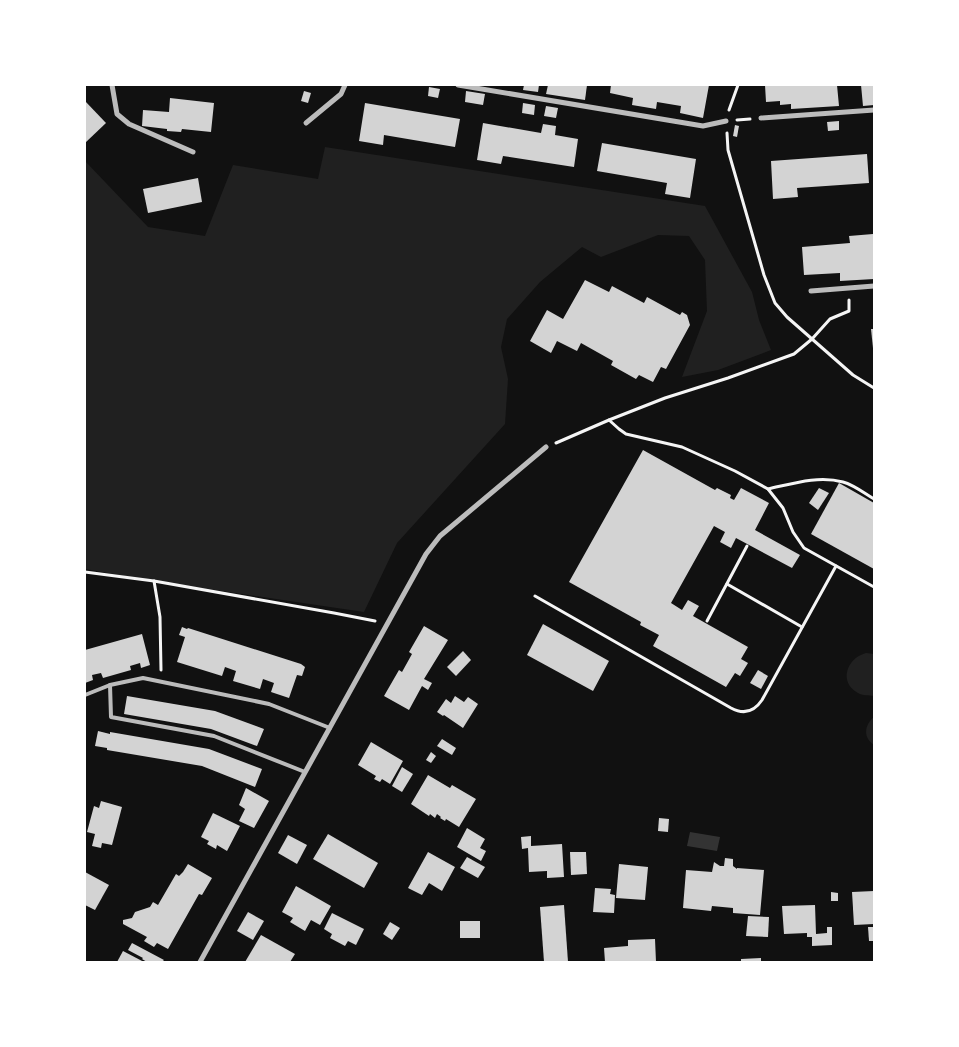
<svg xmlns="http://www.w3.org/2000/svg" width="959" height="1047" viewBox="0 0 959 1047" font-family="'PT Sans Narrow',sans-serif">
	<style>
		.green { fill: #202020 }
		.water { fill: #333 }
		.building { fill: #d3d3d3 }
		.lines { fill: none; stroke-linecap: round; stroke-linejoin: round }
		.path { stroke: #f5f5f5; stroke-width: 3 }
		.service { stroke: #bcbcbc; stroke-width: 4 }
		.minor { stroke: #bcbcbc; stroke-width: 5 }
	</style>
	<rect width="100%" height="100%" fill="#111"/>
	<g class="green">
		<polygon points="325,147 705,206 752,292 759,320 771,350 718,370 682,377 707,311 705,260 689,236 658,235 601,257 582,247 540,282 507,319 501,347 508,379 505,424 397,543 364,612 154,581 85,569 85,161 148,227 205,236 233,165 318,179"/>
		<path d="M 866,653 L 874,654 L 874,696 C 868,695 863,696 858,693 C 838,682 847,658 866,653 Z"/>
		<path d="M 874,717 L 874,745 C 863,738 864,725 874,717 Z"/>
	</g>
	<polygon class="water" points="690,832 720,837 717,851 687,846"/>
	<g class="building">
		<polygon points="524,85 539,85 538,92 523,90"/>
		<polygon points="548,85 587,85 585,100 546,94"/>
		<polygon points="611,85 709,85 703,118 680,113 681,106 657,102 656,109 632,105 633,98 610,93"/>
		<polygon points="765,85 837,85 839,106 791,109 791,104 780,105 780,101 766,102"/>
		<polygon points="861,85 874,85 874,105 863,106"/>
		<polygon points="429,87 440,89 438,98 428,96"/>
		<polygon points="304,91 311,93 308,103 301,101"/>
		<polygon points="466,91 485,94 483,105 465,102"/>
		<polygon points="170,98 214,103 211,132 182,129 181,132 167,131 167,129 142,126 143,110 169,112"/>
		<polygon points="85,101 106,123 85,143"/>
		<polygon points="365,103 460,119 455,147 384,135 383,145 359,141"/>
		<polygon points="523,103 535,105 534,115 522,113"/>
		<polygon points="546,106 558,108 556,118 544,116"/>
		<polygon points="839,121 839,130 828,131 827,122"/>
		<polygon points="483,123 541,133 543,124 556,126 555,135 578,139 574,167 503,156 501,164 477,160"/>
		<polygon points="735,125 739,126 737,137 733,136"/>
		<polygon points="602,143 696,159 690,198 665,194 667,183 597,171"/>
		<polygon points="867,154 869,183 797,188 798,197 773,199 771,161"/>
		<polygon points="198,178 202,202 148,213 143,189"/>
		<polygon points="873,234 874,279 840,281 840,273 804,275 802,247 850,243 849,236"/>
		<polygon points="585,280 609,292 612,286 644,303 647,297 680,315 682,312 687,315 690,325 666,369 661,367 653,382 639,375 636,379 611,365 613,361 581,343 577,351 557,341 551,353 530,341 547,310 563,319"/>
		<polygon points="871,329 874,329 874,348 873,348"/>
		<polygon points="643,450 715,490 717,488 731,495 730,498 734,500 741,488 769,503 755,530 800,555 792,568 736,538 731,548 720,542 725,532 714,526 671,603 682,610 688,600 699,606 693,616 748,647 741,659 748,663 740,676 735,673 726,687 653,646 659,635 640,625 641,622 569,582"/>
		<polygon points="839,483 874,503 874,569 811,534"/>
		<polygon points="819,488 829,493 818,510 809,503"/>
		<polygon points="543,624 609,661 593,691 527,655"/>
		<polygon points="424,626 448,640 424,679 432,683 428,690 422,686 409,710 384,696 399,670 402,672 412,654 409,652"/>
		<polygon points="182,627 187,629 188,628 301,664 305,667 302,676 297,675 289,698 271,692 274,683 263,679 260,689 233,681 236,671 225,667 222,676 177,662 185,637 179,635"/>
		<polygon points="142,634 150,665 141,668 140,663 130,666 131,670 103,678 101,673 92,675 93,680 85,683 85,650"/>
		<polygon points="463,651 471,660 456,676 447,667"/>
		<polygon points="758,670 768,676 761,689 750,683"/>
		<polygon points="127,696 215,711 264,729 257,746 211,729 124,714"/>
		<polygon points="455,696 464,702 468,697 478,704 463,728 444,715 443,716 437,712 446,699 451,703"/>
		<polygon points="98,731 110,734 110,732 209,749 262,769 255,787 202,766 107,750 107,748 95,746"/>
		<polygon points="442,739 456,748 452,755 437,746"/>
		<polygon points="371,742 403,761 390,784 382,779 380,782 374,779 376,776 358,765"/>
		<polygon points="431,752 436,756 431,763 426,760"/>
		<polygon points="402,767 413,774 402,792 392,786"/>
		<polygon points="428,775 450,788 452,785 476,799 459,827 446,819 445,821 440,818 441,817 437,814 435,818 430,814 429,816 411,804"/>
		<polygon points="246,788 269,801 254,828 239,821 245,809 239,805"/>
		<polygon points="101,801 122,807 112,845 102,843 101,848 92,846 95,834 87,832 94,806 99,808"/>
		<polygon points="213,813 240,826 227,851 217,845 216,849 207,844 209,841 201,837"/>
		<polygon points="659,818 669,819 668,832 658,831"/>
		<polygon points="467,828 485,839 480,848 486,851 481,861 457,847"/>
		<polygon points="328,834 378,863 364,888 313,859"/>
		<polygon points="288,835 307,845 297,864 278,853"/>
		<polygon points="531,836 531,846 562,844 564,877 547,878 547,871 529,872 528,848 522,849 521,837"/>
		<polygon points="428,852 455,867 442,891 429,883 422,895 408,888"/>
		<polygon points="570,852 586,852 587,874 571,875"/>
		<polygon points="467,857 485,867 478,878 460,868"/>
		<polygon points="725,858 733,859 733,866 737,869 737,868 764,870 760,915 733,913 733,908 712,906 711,911 683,908 686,870 712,872 714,862 720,866 724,866"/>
		<polygon points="188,864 212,878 202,895 199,894 168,949 157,943 154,947 144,941 147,937 123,924 123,920 132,918 135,912 150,907 153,902 158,905 176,874 179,876 183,872"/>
		<polygon points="619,864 648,867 645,900 616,898"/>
		<polygon points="85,872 109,885 95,910 85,905"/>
		<polygon points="296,886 331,906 320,925 311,920 305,931 290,922 293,918 282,912"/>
		<polygon points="595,888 611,889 610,894 615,895 614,913 593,912"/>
		<polygon points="874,891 874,924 854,925 852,892"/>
		<polygon points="831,892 838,893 838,901 831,901"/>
		<polygon points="564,905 568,962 544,962 540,907"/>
		<polygon points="815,905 816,934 827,933 827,927 832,927 832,945 812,946 812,937 807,937 807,933 784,934 782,906"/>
		<polygon points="248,912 264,921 253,940 237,931"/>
		<polygon points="332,913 364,929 356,945 348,941 345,946 330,938 332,934 324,929"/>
		<polygon points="748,916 769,917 768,937 746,936"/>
		<rect x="460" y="921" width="20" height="17"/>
		<polygon points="390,922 400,928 392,940 383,934"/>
		<polygon points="868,927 874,927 874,941 869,941"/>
		<polygon points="261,935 295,954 290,962 245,962"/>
		<polygon points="655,939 656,962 605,962 604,948 628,946 628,940"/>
		<polygon points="132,943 164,960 162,962 147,962 142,959 143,958 128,950"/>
		<polygon points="123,951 144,962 117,962"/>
		<polygon points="761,958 761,962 741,962 741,959"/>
	</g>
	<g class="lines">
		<g class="path">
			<polyline points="729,110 738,85"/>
			<polyline points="737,120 750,119"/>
			<polyline points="727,133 728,150 764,275 775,303 787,317 853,375 874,388"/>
			<path d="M 609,420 L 619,429 L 626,434 L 682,447 L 735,471 L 768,489 C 791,484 818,475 843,482 C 854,485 864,493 874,499"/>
			<polyline points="556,443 609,420 665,398 728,378 794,354 812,339 830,319 849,311 849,300"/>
			<polyline points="768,489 783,508 793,532 804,548 874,587"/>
			<polyline points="85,572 154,581 334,613 375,621"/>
			<polyline points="154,581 160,617 161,670"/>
			<polyline points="727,584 802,627"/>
			<path d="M 535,596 L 731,708 C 744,715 754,712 762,700 L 836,566"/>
			<polyline points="707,621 747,546"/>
		</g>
		<g class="service">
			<polyline points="110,685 111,717 214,736 305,772"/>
			<polyline points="85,695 110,685 143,678 269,704 330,728"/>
		</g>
		<g class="minor">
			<polyline points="112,85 117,114 129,124 193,152"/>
			<polyline points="458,85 703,126 726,121"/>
			<polyline points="761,118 874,110"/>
			<polyline points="306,123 341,94 345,85"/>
			<polyline points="811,291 874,286"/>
			<polyline points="200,962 426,554 440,536 546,447"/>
		</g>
	</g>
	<rect width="959" height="1047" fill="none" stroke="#ffffff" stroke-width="172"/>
</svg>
